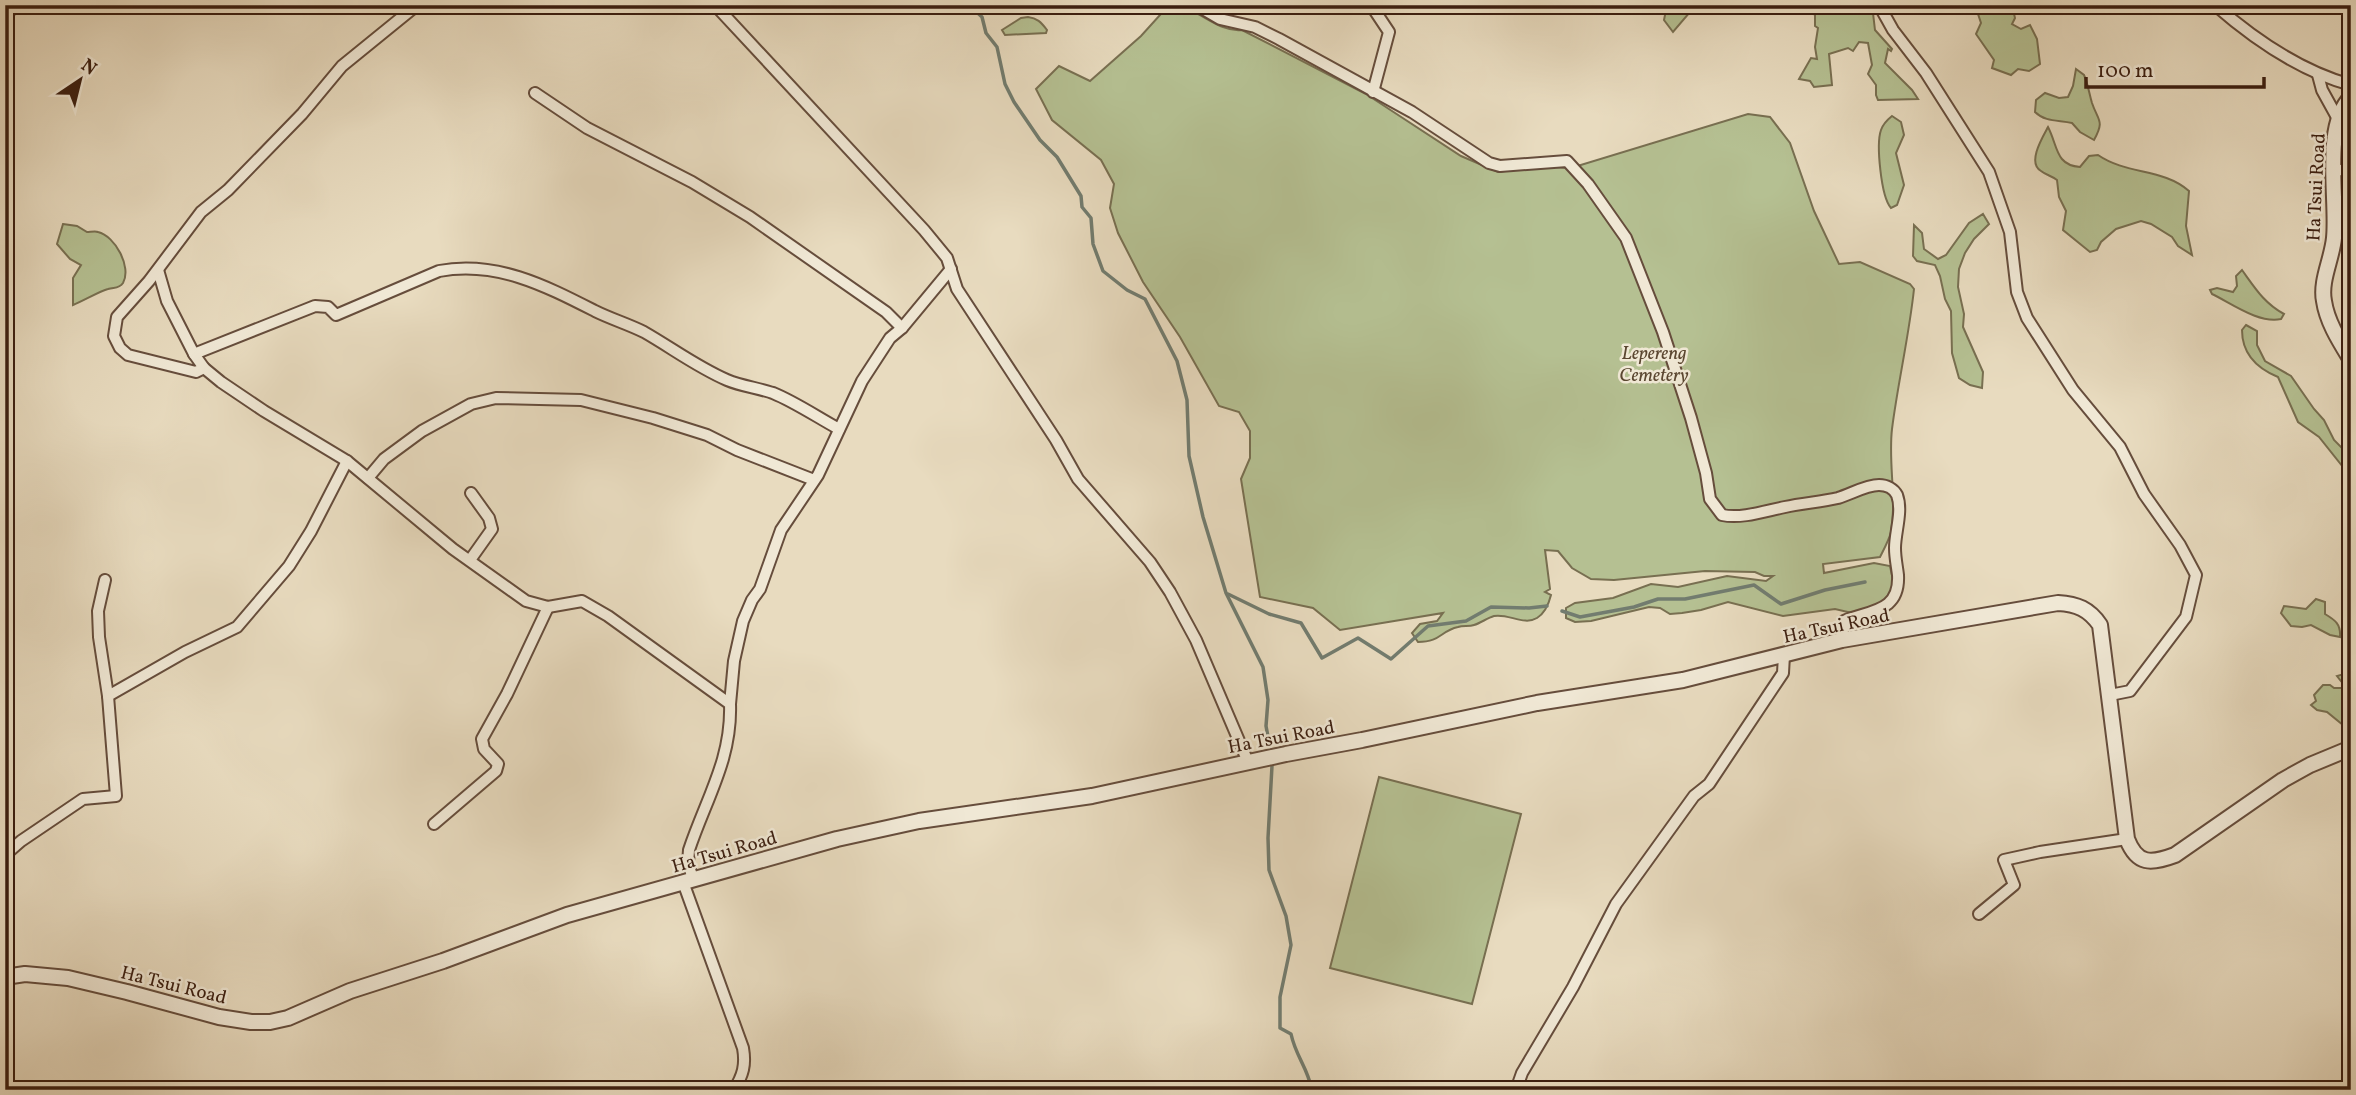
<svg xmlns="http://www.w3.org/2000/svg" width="2356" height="1095" viewBox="0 0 2356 1095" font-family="Vollkorn,serif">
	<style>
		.green { fill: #b5c092; stroke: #786f51; stroke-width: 2 }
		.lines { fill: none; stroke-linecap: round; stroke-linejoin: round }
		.stream { stroke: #727c6f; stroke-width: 3.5 }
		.minor-casing { stroke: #664d3c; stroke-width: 14 }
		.tertiary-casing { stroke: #664d3c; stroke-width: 18 }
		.minor { stroke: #f0e8d5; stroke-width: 10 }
		.tertiary { stroke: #f0e8d5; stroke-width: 14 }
		.labels { text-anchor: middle; stroke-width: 5; stroke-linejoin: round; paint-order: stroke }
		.street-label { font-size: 19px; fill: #3b1e10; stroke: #f0e8d5 }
		.park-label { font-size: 19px; font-style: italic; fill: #5a4630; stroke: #f0e8d5 }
	</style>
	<rect width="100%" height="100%" fill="#e8dbbf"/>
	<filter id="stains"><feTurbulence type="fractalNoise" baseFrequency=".00286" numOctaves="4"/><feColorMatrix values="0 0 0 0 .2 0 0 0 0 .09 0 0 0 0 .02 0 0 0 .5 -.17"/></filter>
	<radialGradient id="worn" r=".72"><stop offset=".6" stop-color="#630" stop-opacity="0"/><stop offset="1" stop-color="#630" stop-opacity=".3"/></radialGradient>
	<g class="green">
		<path d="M 1169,5 C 1197,5 1216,33 1242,30 L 1366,94 L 1461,156 L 1498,172 L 1539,166 L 1571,168 L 1748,114 L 1770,117 L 1790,143 L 1814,211 L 1839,264 L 1860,262 L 1910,284 L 1914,289 C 1909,336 1898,382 1892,429 C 1888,463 1897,498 1891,532 C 1889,540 1884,549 1880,557 L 1823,564 L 1824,573 L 1874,563 L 1890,566 L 1894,585 L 1887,597 L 1876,607 L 1852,613 L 1835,609 L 1783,616 L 1728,602 L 1701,610 L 1682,613 L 1670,614 L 1660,608 L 1649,607 L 1591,621 L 1575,622 L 1566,618 L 1566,608 L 1575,603 L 1613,598 L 1651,584 L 1678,587 L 1727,576 L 1766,581 L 1773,576 L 1764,576 L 1755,572 L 1705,571 L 1614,580 L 1591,579 L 1572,568 L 1558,551 L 1545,550 L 1550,589 L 1545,592 L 1551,595 C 1549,603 1545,613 1537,618 C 1524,626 1508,613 1494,616 C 1487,618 1481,623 1474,625 C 1469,627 1463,625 1458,627 C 1440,631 1441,642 1418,642 L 1412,633 L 1420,624 L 1437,621 L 1443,613 L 1340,630 L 1313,608 L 1260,597 L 1241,479 L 1250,458 L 1250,431 L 1239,412 L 1219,406 L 1180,337 L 1143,282 L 1118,233 L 1110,208 L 1114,184 L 1101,160 L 1052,120 L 1036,89 L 1059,66 L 1090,81 L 1141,36 Z"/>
		<polygon points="1667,5 1696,5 1673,32 1664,20"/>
		<polygon points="1812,5 1859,5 1873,13 1875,30 1892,49 1891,51 1888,49 1885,63 1912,90 1918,99 1878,100 1876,95 1876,85 1868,74 1872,65 1868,43 1859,42 1853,51 1848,48 1829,54 1832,85 1814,87 1810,81 1799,79 1811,58 1817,59 1815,47 1818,28 1815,26 1815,15 1811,12"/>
		<polygon points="1975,5 2012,5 2015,18 2012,24 2021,29 2030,25 2037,39 2040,64 2029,71 2018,69 2011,75 1992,68 1994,60 1976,34 1981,23"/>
		<path d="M 1028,17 C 1037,18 1041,22 1047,30 L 1046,33 L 1005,35 L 1002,30 L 1021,18 Z"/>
		<path d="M 2076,69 L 2084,75 C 2088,84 2089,93 2092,103 C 2098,121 2105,120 2094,140 L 2080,132 L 2072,123 C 2058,120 2045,122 2035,112 L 2036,100 L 2045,93 L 2059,98 L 2068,97 L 2073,86 Z"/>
		<path d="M 1892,116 L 1901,122 L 1904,135 L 1896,153 L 1904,185 L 1897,205 L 1891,208 C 1881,197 1876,144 1881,130 C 1883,124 1887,120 1892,116 Z"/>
		<path d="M 2048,127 C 2058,146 2055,165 2080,167 L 2089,156 L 2098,155 C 2127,175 2163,168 2189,191 L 2186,226 L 2192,255 L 2178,246 L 2172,237 L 2151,224 L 2141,221 L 2116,229 L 2101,242 L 2097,250 L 2090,252 L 2063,230 L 2066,211 L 2059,197 L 2057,180 C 2052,176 2046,175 2041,171 C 2027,163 2042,138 2048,127 Z"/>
		<polygon points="1983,214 1989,224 1974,239 1965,253 1959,269 1958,287 1964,314 1963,327 1983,372 1982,388 1970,385 1959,378 1952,353 1951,311 1945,299 1940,276 1935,265 1917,261 1913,256 1914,225 1922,233 1924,249 1938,259 1946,255 1969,223"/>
		<path d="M 63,224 L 77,226 L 87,232 C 90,232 96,231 98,232 C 115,236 132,267 123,283 C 119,289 114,287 108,289 C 100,291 83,301 73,305 L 73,278 L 81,265 L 70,259 L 57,244 Z"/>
		<path d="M 2242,270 C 2255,288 2264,303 2284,314 L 2281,319 C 2259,324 2231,303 2212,294 L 2210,290 L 2217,288 L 2233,292 L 2237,286 L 2236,276 Z"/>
		<path d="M 2246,325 L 2257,331 L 2257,345 L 2265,361 L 2291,376 L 2314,409 L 2324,420 L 2334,440 L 2345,451 L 2350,461 L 2350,467 L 2343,467 L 2319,437 L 2298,422 L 2278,377 C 2256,368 2242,354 2242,330 Z"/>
		<path d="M 2316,599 L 2325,602 L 2325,614 C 2335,620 2341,624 2340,637 L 2330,635 L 2311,625 L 2302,627 L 2291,626 L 2281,613 L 2284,606 L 2306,609 Z"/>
		<polygon points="2351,672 2351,726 2343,725 2327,712 2317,710 2311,705 2316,701 2314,695 2323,685 2330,685 2334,688 2342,688 2344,685 2337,676"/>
		<polygon points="1379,777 1521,814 1472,1004 1330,968"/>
	</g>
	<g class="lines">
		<g class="stream">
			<polyline points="969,5 982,17 986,33 997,47 1005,84 1014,102 1040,140 1057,157 1081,196 1082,207 1091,218 1093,244 1103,271 1127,290 1145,299 1177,361 1187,400 1189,456 1203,517 1226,593 1263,667 1268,700 1266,726 1269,742"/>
			<polyline points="5,19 22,10 77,5"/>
			<polyline points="1228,594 1269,614 1301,623 1322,658 1358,638 1391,659 1428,626 1466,621 1491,607 1529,608 1547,606"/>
			<polyline points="1562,611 1580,617 1634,607 1658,599 1685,599 1754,585 1781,604 1825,590 1865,582"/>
			<path d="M 1272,766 L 1268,838 L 1269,870 L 1286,916 L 1291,945 L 1280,997 L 1280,1028 L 1291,1034 C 1296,1057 1307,1066 1312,1090"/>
		</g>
		<defs>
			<g id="minor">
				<polyline points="715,5 924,230 947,258 957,289 1056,440 1078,479 1150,562 1170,592 1196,640 1248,762"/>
				<path d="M 1196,5 L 1220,19 L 1255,27 L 1279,39 L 1412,112 L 1489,163 L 1500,166 L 1567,161 L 1588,184 L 1626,238 L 1663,332 L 1691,418 L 1706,473 L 1710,499 L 1722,515 C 1742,519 1765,511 1785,507 C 1803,503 1821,502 1838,498 C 1851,494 1866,485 1879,485 C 1887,485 1894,489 1897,495 C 1903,511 1895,532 1895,548 C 1895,558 1897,566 1898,575 C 1900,612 1871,610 1844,621 L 1842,640"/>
				<polyline points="1371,5 1389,32 1373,92"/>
				<polyline points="1879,5 1893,30 1926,73 1989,172 2010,232 2017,292 2027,318 2073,390 2120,447 2144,494 2180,545 2196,575 2186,617 2130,691 2110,695"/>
				<path d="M 2215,5 C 2255,40 2300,71 2351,85"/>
				<polyline points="2318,75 2322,90 2338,119"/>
				<polyline points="535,93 587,128 692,182 750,217 886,312 902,328"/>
				<polyline points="2333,168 2351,173"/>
				<path d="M 158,270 L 167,301 L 194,354 L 204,368 L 221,382 L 264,411 L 347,461 L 453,549 L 526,601 L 548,607 L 582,601 L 608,616 L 730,704 C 732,759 706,799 689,850 L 688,863 L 693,879"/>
				<path d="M 194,354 L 315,306 L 328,307 L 336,315 L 439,271 C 496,260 546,286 595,311 C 611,319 628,324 644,332 C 672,348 697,367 727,380 C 741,386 758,388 773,393 C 795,402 817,417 839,429"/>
				<polyline points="204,368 196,372 128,355 120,348 114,336 117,317 149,281 201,212 228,190 302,114 342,66 417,5"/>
				<polyline points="368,478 384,459 422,431 471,404 496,398 581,400 653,418 707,435 737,450 814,480"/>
				<polyline points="470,560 492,529 489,518 471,493"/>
				<polyline points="108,696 185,652 237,627 289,566 311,531 347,461"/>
				<polyline points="730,704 734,661 743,621 752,600 760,589 781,530 818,475 862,381 890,338 902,328 951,269"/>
				<polyline points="434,824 496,771 498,764 484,749 482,739 507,694 548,607"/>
				<polyline points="5,855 21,841 83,799 116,796 108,696 99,637 98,611 105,580"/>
				<path d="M 683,882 L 743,1048 C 746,1065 743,1075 734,1090"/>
				<polyline points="1979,914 2014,885 2004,860 2040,852 2127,839"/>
				<polyline points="1516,1090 1522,1073 1573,987 1616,904 1694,796 1709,784 1783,673 1784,655"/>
			</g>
			<g id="tertiary">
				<path d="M 2351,97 C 2322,127 2338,199 2334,238 C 2332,259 2320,281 2324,301 C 2327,322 2340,342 2351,360"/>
				<path d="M 5,977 L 25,974 L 68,978 L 127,992 L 219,1017 L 251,1022 L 270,1022 L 288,1018 L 350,991 L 443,961 L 567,915 L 837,839 L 919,821 L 1092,796 L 1286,754 L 1362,740 L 1537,703 L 1683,680 L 1842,640 L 2058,603 C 2077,604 2089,609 2100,625 L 2127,839 C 2137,865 2151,864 2175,855 L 2283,780 L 2310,765 L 2351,748"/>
			</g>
		</defs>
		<use href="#minor" class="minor-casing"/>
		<use href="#tertiary" class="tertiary-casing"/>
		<use href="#minor" class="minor"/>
		<use href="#tertiary" class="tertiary"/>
	</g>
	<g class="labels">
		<g class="street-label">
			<text transform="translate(2315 187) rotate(-87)" y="7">Ha Tsui Road</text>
			<text transform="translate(1836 625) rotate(-12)" y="7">Ha Tsui Road</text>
			<text transform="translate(1281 736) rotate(-11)" y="7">Ha Tsui Road</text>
			<text transform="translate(724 851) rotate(-16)" y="7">Ha Tsui Road</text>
			<text transform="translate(174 984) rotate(14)" y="7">Ha Tsui Road</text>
		</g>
		<g class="park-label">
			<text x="1654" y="359">Lepereng<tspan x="1654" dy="22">Cemetery</tspan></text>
		</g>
	</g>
	<rect width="2356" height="1095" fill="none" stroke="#e8dbbf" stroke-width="28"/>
	<rect x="7" y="7" width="2342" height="1081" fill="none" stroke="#3b1e10" stroke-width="3.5"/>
	<rect x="14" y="14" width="2328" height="1067" fill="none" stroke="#3b1e10" stroke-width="2"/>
	<g transform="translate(80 80) rotate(35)" stroke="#f0e8d5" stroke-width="5" paint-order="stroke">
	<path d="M0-5L12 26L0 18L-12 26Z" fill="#3b1e10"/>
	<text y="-10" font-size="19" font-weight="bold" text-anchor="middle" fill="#3b1e10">N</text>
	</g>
	<path d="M2086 77v10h178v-10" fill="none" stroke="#3b1e10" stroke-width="3.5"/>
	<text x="2097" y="77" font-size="21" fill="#3b1e10" stroke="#f0e8d5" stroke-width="5" paint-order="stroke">100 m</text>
	<rect width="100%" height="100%" filter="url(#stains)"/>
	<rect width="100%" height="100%" fill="url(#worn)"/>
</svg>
